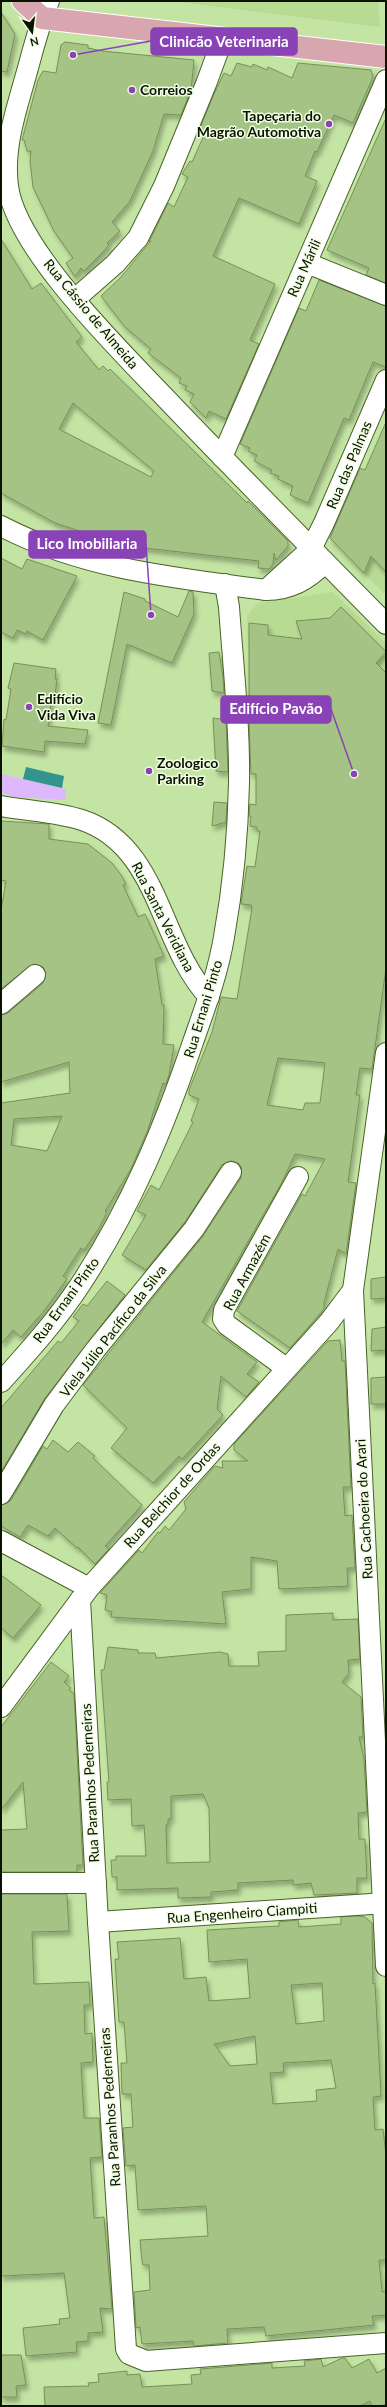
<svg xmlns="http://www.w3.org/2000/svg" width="387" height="2407" viewBox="0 0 387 2407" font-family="Lato,sans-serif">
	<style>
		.built { fill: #b8db93 }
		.green { fill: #deb8fe }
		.water { fill: #33948e }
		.building { fill: #a4c384; stroke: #759254; fill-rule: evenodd; filter: url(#shadow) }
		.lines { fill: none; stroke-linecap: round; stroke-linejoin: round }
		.minor-casing { stroke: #486326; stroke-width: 22 }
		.major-casing { stroke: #fff; stroke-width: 24 }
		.minor { stroke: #fff; stroke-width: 20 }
		.major { stroke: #d7a6af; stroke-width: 22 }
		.poi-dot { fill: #8943b6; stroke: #f1fee4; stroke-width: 1.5 }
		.labels { text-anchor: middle; stroke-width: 3; stroke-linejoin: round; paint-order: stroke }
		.poi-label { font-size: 14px; font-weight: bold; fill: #091300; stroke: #f1fee4; text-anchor: start }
		.street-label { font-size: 14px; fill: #091300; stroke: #f1fee4 }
		.leader { fill: none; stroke: #8943b6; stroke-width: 1.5 }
		.callout-dot { fill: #8943b6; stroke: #f1fee4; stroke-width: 1.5 }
		.callout { fill: #8943b6; stroke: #8943b6; stroke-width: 1.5 }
		.callout-label { font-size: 15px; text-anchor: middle; font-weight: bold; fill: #fff }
	</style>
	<defs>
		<filter id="shadow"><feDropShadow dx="2.5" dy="4.5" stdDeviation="2" flood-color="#0004"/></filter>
	</defs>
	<rect width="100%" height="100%" fill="#c4e4a3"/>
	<g class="built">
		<polygon points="172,1 378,1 380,27 290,16"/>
		<polygon points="386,521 386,595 364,573"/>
		<polygon points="333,592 386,643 386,698 301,649 248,643 247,616 258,603"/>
	</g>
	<polygon class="green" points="1,774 66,789 65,800 14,797 1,792"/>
	<polygon class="water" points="26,767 64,776 62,788 23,779"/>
	<g class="building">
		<polygon points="1,12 15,34 7,72 1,71"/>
		<polygon points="65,42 88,45 88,48 102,51 194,60 191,90 181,115 164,114 153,151 130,201 112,222 120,231 107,243 109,245 101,254 84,271 81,268 75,277 66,263 73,258 54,231 33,187 30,161 31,151 27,151 24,140 22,140 38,80 43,71 56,73 61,45"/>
		<polygon points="237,63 252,67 253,64 267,70 268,67 292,78 298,63 371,70 373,77 353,123 334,115 317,152 315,151 305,176 317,181 299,224 239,198 213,256 275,284 250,340 259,344 226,419 209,411 206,418 190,402 194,394 185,390 187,386 179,383 181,378 148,353 151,349 125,327 101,296 120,278 151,241 149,242 168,203 174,207 188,177 182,174 190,161 192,162 206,131 200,128 214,94 224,73 231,76"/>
		<polygon points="386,118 386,283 366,275 369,268 327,250"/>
		<path d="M 1,239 L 32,289 L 41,283 L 82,337 L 76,342 L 99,370 L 103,366 L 108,371 L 110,369 L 247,503 L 248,501 L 288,541 L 288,546 L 276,560 L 274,553 L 273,564 L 269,569 L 258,568 L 259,561 L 136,547 L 104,539 L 55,523 L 1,493 ZM 73,403 L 154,471 L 151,477 L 59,429 Z"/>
		<polygon points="319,280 386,306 386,367 373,362 349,420 344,418 308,503 290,495 293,486 278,479 279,476 270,473 272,470 254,461 257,455 248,451 250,448 240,444 299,308 306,311"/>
		<polygon points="386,422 386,572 371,556 364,573 330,538 360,468 365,470"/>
		<polygon points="1,558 22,569 27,559 77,576 43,640 27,631 26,634 17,630 13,638 1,632"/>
		<polygon points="189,591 193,592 194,614 172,663 127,644 111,725 98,723 124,592 145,599 145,601 178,617"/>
		<path d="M 341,607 L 386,652 L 376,663 L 386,673 L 386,968 L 372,1069 L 360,1068 L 356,1095 L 360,1095 L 348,1182 L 356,1183 L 346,1254 L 338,1249 L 324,1303 L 324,1309 L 290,1348 L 237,1311 L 302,1194 L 305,1196 L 325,1159 L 295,1154 L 281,1184 L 202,1322 L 257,1362 L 247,1374 L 259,1382 L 246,1397 L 221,1376 L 217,1409 L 223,1415 L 182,1459 L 179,1456 L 153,1483 L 111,1448 L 127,1428 L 83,1385 L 203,1236 L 241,1178 L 241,1167 L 238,1163 L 231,1161 L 222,1165 L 185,1222 L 146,1270 L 122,1255 L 146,1215 L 137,1211 L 151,1185 L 159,1190 L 193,1122 L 191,1121 L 199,1099 L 189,1095 L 189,1090 L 212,1032 L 221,997 L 237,999 L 252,908 L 251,905 L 241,904 L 247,866 L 255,867 L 260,831 L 257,831 L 257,827 L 250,826 L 251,816 L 249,816 L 250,804 L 256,805 L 256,774 L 251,774 L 249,722 L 256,723 L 258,697 L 249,696 L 249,623 L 268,625 L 268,635 L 302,639 L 296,621 L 330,618 ZM 278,1058 L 325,1063 L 320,1103 L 305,1103 L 303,1110 L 267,1105 Z"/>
		<polygon points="219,652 223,677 224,693 212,691 209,653"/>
		<polygon points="14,663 56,669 55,679 57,679 55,695 52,694 48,726 88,730 85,744 45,741 44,752 2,746 4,719 6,720 11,689 8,688"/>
		<polygon points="213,718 226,720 228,772 216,771"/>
		<polygon points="214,802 227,803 226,822 212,826"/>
		<path d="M 1,821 L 49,824 L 49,839 L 88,844 L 112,863 L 121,875 L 126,884 L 123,885 L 138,917 L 145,914 L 164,956 L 155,959 L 162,1005 L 164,1005 L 163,1044 L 174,1045 L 169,1075 L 166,1084 L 163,1083 L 147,1132 L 131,1169 L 105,1211 L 107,1212 L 99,1228 L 84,1250 L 81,1248 L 63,1276 L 67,1279 L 44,1311 L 21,1337 L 13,1330 L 1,1344 L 1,1103 L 70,1093 L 69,1062 L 1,1082 L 1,1015 L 8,1013 L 42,984 L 46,973 L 43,967 L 33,964 L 1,989 L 1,910 L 6,881 L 1,880 ZM 62,1116 L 47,1151 L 11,1145 L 14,1119 Z"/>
		<polygon points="386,1277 386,1298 371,1299 371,1279"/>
		<polygon points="107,1281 125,1295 45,1398 1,1472 1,1408 58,1341 61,1343 79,1321 73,1317 83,1304 87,1306"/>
		<polygon points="386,1327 386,1350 371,1351 372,1329"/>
		<polygon points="340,1340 342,1361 345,1361 351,1487 343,1487 345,1516 352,1515 355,1568 347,1568 348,1586 279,1589 277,1561 251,1557 251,1589 222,1592 226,1624 111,1617 112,1612 105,1610 107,1595 100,1593 139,1550 142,1553 158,1532 160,1533 165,1526 169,1530 186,1509 184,1502 215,1466 223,1468 222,1461 248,1461 234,1450 234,1444 328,1341"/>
		<polygon points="386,1377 386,1404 371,1404 371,1378"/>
		<polygon points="53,1440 68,1452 78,1442 95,1456 93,1458 142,1505 105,1546 109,1549 95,1564 78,1547 77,1548 55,1528 48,1536 28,1525 20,1537 1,1526 1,1505 11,1500 43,1446 47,1449"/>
		<polygon points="1,1575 41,1605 13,1638 1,1628"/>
		<path d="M 333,1613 L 333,1620 L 358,1619 L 360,1659 L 348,1660 L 349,1673 L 342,1682 L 361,1697 L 363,1737 L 359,1737 L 364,1759 L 367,1812 L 358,1813 L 359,1839 L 365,1839 L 367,1878 L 357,1878 L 357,1893 L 314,1895 L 311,1883 L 293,1885 L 293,1880 L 238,1883 L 238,1890 L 211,1892 L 211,1897 L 178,1898 L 178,1888 L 117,1890 L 117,1877 L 112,1877 L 111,1860 L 116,1860 L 116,1856 L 146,1856 L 144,1825 L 132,1826 L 131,1799 L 108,1800 L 107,1782 L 109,1782 L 101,1670 L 104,1670 L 108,1647 L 138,1650 L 138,1653 L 155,1653 L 156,1658 L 220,1652 L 228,1654 L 229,1666 L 259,1666 L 258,1652 L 286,1651 L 286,1615 ZM 203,1794 L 209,1808 L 210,1862 L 167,1863 L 166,1825 L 168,1824 L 168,1819 L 171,1819 L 171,1796 Z"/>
		<polygon points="51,1662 69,1676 64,1682 71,1688 69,1690 74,1694 83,1865 77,1865 77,1872 1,1872 1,1830 27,1829 23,1782 1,1810 1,1727"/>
		<polygon points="1,1894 67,1894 69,1931 32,1932 34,1984 89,1982 90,2005 84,2005 85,2034 92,2033 93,2062 81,2063 84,2118 99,2118 102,2157 90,2158 94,2218 104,2217 112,2309 100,2308 103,2332 88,2333 88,2341 76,2342 77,2352 26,2356 23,2328 60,2324 59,2319 70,2318 64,2273 1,2276"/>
		<path d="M 357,1916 L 365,1917 L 372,1923 L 373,1984 L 375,1983 L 381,2096 L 373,2097 L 375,2130 L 383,2129 L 386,2155 L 386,2260 L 379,2260 L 382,2292 L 386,2291 L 386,2315 L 372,2316 L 374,2325 L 266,2336 L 264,2327 L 227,2329 L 228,2343 L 194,2346 L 193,2341 L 142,2344 L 140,2327 L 136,2328 L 134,2292 L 150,2290 L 149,2265 L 143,2265 L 142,2261 L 140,2240 L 208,2236 L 206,2206 L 138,2210 L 135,2165 L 126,2166 L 123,2128 L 133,2127 L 131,2094 L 122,2094 L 121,2063 L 127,2063 L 124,2022 L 119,2022 L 115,1959 L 119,1959 L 117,1942 L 180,1938 L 184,1979 L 206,1977 L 209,2001 L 250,1998 L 247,1959 L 209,1962 L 207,1930 L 279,1926 L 279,1922 L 298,1920 L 299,1927 L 341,1924 L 341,1917 ZM 322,1983 L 324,2021 L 296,2024 L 291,1985 ZM 255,2036 L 257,2064 L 230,2066 L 214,2044 ZM 331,2060 L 336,2088 L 316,2090 L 317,2101 L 273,2104 L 270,2073 L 284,2072 L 283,2063 Z"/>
		<polygon points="1,2355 21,2355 26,2385 16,2386 17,2397 1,2397"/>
		<polygon points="342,2358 345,2358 352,2368 369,2359 377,2373 386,2368 386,2405 372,2406 370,2401 360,2406 45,2406 44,2387 89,2386 88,2383 99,2382 98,2374 127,2371 127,2375 140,2374 142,2387 192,2384 191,2375 201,2374 200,2369 272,2363 272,2368 305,2366 304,2361 321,2359 323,2367"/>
	</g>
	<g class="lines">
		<defs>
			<g id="minor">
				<path d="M 49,1 C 39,25 33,50 26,75 C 16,111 3,148 8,186 C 16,251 128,358 174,407 C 244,480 315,552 386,624"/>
				<polyline points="307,263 386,295"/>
				<polyline points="75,299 115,264 138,238 164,186 206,84 223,38"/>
				<polyline points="222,457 386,80"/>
				<path d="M 1,526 C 83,569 175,578 266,590 C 291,590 307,580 325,563"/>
				<polyline points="266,590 311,549 324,523 386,380"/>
				<path d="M 1,806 C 28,811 57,812 82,820 C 160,846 159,944 209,997"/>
				<polyline points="1,1004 35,975"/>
				<polyline points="386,1053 353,1290 386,1966"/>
				<polyline points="286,1368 227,1325 223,1319 224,1310 298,1177"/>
				<path d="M 1,1382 C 29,1351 57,1320 80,1285 C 130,1209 164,1128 193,1042 C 205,1008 218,973 224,937 C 233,887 238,834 239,783 C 240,726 233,664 229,607 L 225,584"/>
				<polyline points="1,1494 54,1405 96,1349 194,1229 231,1172"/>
				<polyline points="1,1541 89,1588"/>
				<polyline points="80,1600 98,1922 126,2349 129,2354 146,2361 386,2343"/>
				<polyline points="1,1707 89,1588 329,1322 353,1290"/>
				<polyline points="1,1883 96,1883"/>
				<polyline points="98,1922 386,1903"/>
			</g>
			<polyline id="major" points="23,1 42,18 386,57"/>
		</defs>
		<use href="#minor" class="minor-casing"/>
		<use href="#major" class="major-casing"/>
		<use href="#minor" class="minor"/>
		<use href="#major" class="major"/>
	</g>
	<g class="poi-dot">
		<circle cx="132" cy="90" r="4"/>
		<circle cx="329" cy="124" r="4"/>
		<circle cx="29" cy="707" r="4"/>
		<circle cx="149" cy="771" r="4"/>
	</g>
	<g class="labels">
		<g class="poi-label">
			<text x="140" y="95">Correios</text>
			<text x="321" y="121" text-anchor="end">Tapeçaria do<tspan x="321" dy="16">Magrão Automotiva</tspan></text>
			<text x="37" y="704">Edifício<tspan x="37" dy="16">Vida Viva</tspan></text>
			<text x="157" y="768">Zoologico<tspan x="157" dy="16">Parking</tspan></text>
		</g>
		<g class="street-label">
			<text transform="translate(304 268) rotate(-66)" y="5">Rua Márili</text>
			<text transform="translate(91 314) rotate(50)" y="5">Rua Cássio de Almeida</text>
			<text transform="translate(349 465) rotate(-67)" y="5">Rua das Palmas</text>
			<text transform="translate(163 917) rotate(63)" y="5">Rua Santa Veridiana</text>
			<text transform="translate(203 1009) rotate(-73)" y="5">Rua Ernani Pinto</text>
			<text transform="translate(247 1272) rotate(-62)" y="5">Rua Armazém</text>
			<text transform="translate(66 1300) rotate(-54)" y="5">Rua Ernani Pinto</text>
			<text transform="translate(113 1331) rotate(-52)" y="5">Viela Júlio Pacífico da Silva</text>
			<text transform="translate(172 1495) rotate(-48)" y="5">Rua Belchior de Ordas</text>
			<text transform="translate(364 1509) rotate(-93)" y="5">Rua Cachoeira do Arari</text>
			<text transform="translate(90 1783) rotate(-93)" y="5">Rua Paranhos Pederneiras</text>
			<text transform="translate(242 1913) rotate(-4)" y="5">Rua Engenheiro Ciampiti</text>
			<text transform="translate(110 2107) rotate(-94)" y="5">Rua Paranhos Pederneiras</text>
		</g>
	</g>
	<path class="leader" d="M73 55L151 41M151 615L146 544M354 774L331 709"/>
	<g class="callout-dot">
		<circle cx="73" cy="55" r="4"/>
		<circle cx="151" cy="615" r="4"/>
		<circle cx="354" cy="774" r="4"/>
	</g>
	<g class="callout">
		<rect x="151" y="28" width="146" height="27" rx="4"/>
		<rect x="29" y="531" width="117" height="27" rx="4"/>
		<rect x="221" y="696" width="110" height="27" rx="4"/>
	</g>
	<g class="callout-label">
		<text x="224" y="47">Clinicão Veterinaria</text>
		<text x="87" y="549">Lico Imobiliaria</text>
		<text x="276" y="714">Edifício Pavão</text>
	</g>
	<rect width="387" height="2407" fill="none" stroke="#091300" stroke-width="4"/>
	<g transform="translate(32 32) rotate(166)" stroke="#f1fee4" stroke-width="3" paint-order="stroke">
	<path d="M0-3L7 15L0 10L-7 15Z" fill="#091300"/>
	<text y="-6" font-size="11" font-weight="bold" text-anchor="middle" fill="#091300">N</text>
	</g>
</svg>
